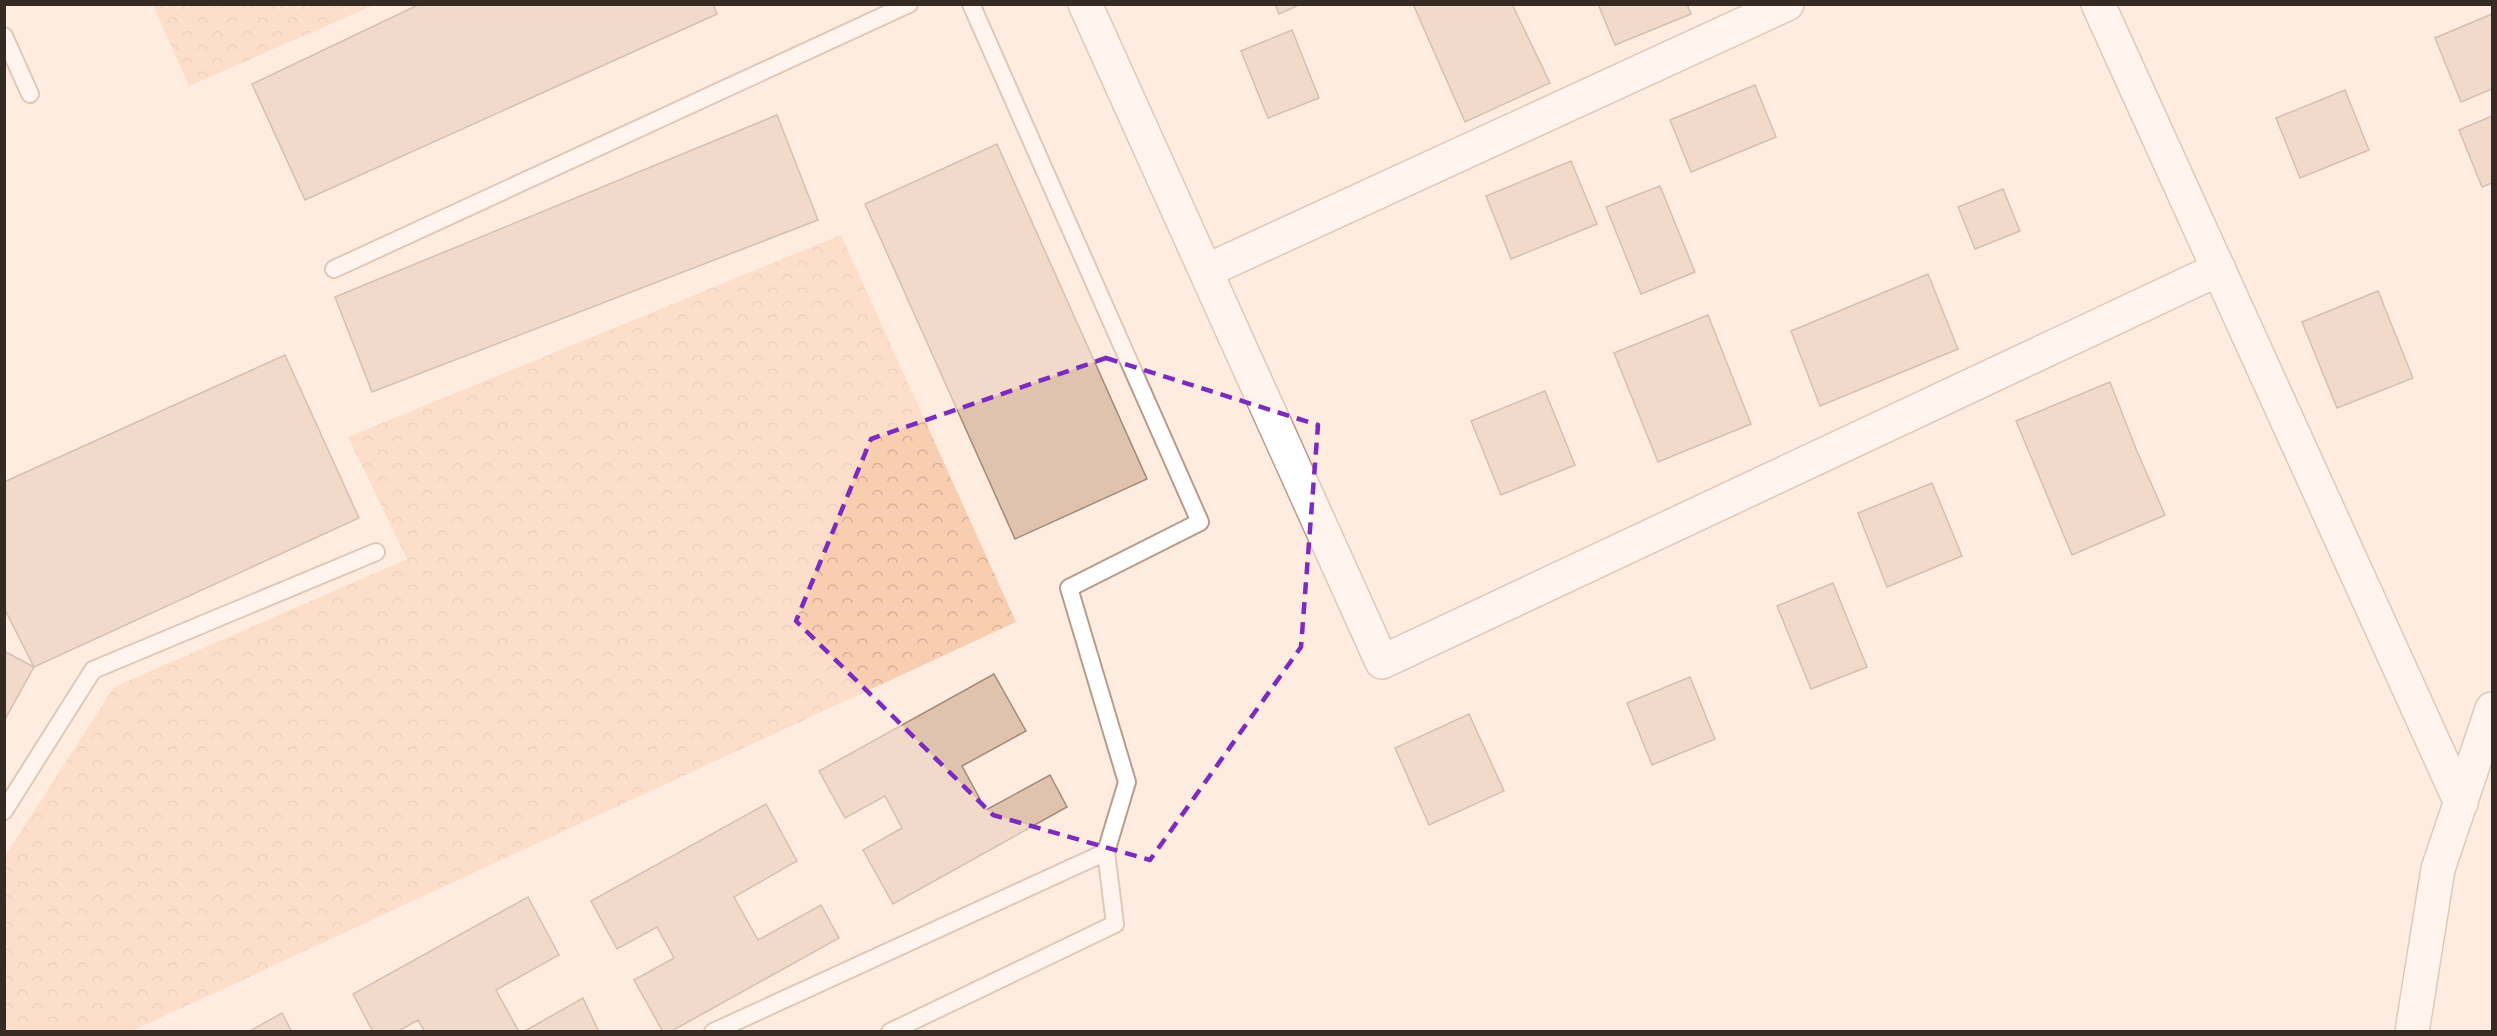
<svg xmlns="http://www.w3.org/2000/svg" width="2497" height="1036" viewBox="0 0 2497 1036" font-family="Jost,sans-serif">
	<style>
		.park { fill: url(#park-crowns) }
		.building { fill: #e0c3af; stroke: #a48876; stroke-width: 1.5 }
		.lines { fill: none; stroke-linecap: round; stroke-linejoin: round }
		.lane-casing { stroke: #b89c8a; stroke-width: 20 }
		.street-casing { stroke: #b89c8a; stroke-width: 36 }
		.lane { stroke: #fff; stroke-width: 16 }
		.street { stroke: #fff; stroke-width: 33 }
		.marked { fill: none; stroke: #7b2cbf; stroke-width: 4.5; stroke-dasharray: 12 8; stroke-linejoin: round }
	</style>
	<defs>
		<pattern id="park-crowns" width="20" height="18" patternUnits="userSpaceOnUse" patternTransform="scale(1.5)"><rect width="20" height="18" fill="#f9cdb0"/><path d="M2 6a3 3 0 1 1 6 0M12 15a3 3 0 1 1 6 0" fill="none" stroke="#d6b097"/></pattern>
	</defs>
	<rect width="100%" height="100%" fill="#ffece0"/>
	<g class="park">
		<polygon points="153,5 374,5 189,86"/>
		<polygon points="841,235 1016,622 132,1031 5,1031 5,856 114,687 407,559 348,437"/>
	</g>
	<g class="building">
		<polygon points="420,4 713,4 717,14 305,200 252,84"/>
		<polygon points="1275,4 1301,4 1279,14"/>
		<polygon points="1413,4 1512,4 1550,83 1465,122"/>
		<polygon points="1598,4 1687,4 1691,14 1615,45"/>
		<polygon points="2492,14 2492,89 2461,102 2435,38"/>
		<polygon points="1292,30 1319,98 1268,118 1241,51"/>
		<polygon points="1755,85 1776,137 1691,172 1670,120"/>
		<polygon points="2345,90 2369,150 2300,178 2276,118"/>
		<polygon points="777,115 818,220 372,392 335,297"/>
		<polygon points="2492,116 2492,183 2482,187 2459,130"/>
		<polygon points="997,144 1147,479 1015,539 865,204"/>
		<polygon points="1571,161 1597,224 1511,259 1486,196"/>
		<polygon points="1660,186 1695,272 1641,294 1606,207"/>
		<polygon points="2003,189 2020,231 1975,249 1958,207"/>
		<polygon points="1928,274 1958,349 1820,406 1791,331"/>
		<polygon points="2378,291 2413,378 2337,408 2302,322"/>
		<polygon points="1708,315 1751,424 1658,462 1614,353"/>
		<polygon points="285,355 359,518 34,667 4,608 4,482"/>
		<polygon points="2110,382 2136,449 2165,515 2072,555 2016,421"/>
		<polygon points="1545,391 1575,465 1501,495 1471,421"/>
		<polygon points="1932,483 1962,556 1887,587 1858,513"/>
		<polygon points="1833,583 1867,667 1811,689 1777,606"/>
		<polygon points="4,651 34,667 4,721"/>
		<polygon points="994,674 1026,731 962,766 986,810 1050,775 1067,807 893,904 863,850 902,828 885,796 845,818 819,771"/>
		<polygon points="1690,677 1715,739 1652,765 1627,703"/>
		<polygon points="1469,714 1504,791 1429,825 1395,748"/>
		<polygon points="766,804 797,861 734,897 758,940 821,905 839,938 670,1032 663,1032 634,980 674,958 657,927 617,949 591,901"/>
		<polygon points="528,897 559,955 496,990 519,1032 425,1032 418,1020 397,1032 373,1032 353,994"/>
		<polygon points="583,998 599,1032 523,1032"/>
		<polygon points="282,1013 292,1032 248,1032"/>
	</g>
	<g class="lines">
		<defs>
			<g id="lane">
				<polyline points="4,36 30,94"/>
				<polyline points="334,269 909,4"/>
				<polyline points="4,811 93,670 376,552"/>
				<polyline points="713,1032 1106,852"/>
				<polyline points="890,1032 1115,924 1106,852 1127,782 1069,588 1200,522 971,4"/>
			</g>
			<g id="street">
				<polyline points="1085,4 1382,662 2219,269"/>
				<polyline points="2098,4 2461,803"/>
				<polyline points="1206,271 1787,4"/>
				<polyline points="2412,1032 2438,869 2492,709"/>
			</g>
		</defs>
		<use href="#lane" class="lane-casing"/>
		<use href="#street" class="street-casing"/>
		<use href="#lane" class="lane"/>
		<use href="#street" class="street"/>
	</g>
	<path d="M0 0H2497V1036H0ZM 1106,358 L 1318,425 L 1301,647 L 1150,860 L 993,815 L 796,621 L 871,439 Z" fill="#ffece0" fill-opacity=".55" fill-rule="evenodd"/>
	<path class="marked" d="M 1106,358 L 1318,425 L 1301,647 L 1150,860 L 993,815 L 796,621 L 871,439 Z"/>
	<rect width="2497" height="1036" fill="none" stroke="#362b23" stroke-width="12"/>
</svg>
